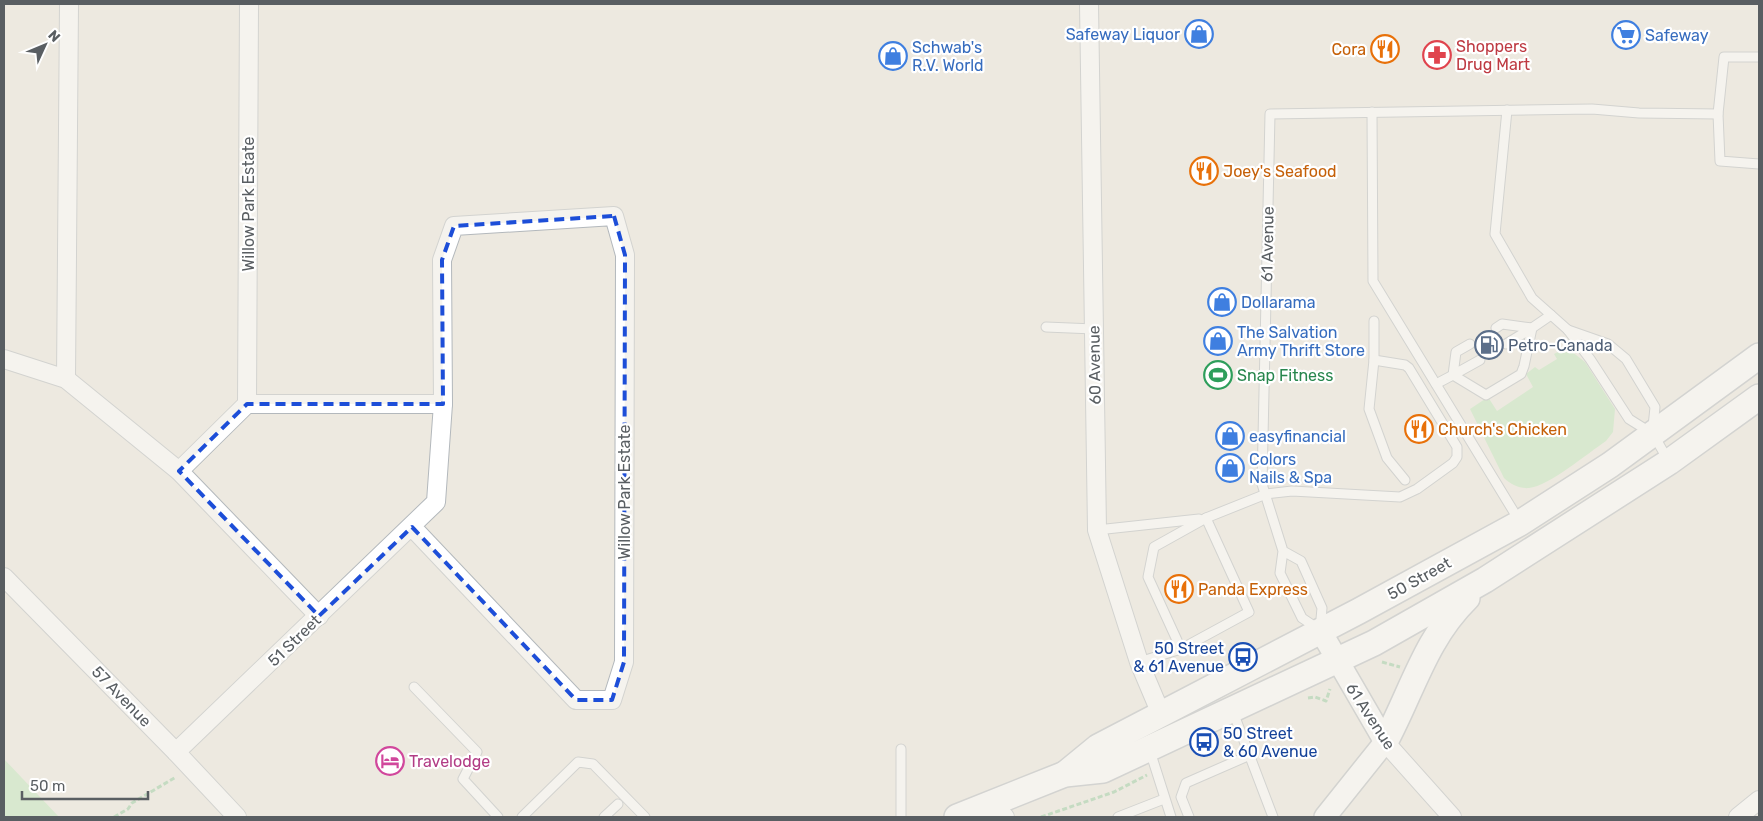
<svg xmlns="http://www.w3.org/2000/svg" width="1763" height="821" viewBox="0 0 1763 821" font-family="Rubik,sans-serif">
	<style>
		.green { fill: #bfe7ba }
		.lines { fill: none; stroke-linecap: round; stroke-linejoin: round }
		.service-casing { stroke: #b3b8bc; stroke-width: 11 }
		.minor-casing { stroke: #b3b8bc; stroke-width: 20 }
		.tertiary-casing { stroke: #b3b8bc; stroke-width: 24 }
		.secondary-casing { stroke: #b4b9be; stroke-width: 28 }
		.path { stroke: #94cb9d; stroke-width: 3; stroke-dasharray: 5 2.5; stroke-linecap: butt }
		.service { stroke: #fff; stroke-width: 9 }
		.minor { stroke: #fff; stroke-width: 18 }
		.tertiary { stroke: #fff; stroke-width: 21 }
		.secondary { stroke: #fff; stroke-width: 25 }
		.marked { fill: none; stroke: #1d4ed8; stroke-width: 4; stroke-dasharray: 10 6; stroke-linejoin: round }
		.labels { text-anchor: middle; stroke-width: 4.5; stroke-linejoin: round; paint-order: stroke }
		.shop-label { font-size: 16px; fill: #366cbe; stroke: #fff; text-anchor: start }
		.health-label { font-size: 16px; fill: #be3a42; stroke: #fff; text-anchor: start }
		.food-label { font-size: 16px; fill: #c56008; stroke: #fff; text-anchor: start }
		.street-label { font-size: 16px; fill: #595e62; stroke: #fff }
		.service-label { font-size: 16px; fill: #4e5e75; stroke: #fff; text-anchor: start }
		.leisure-label { font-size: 16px; fill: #27864d; stroke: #fff; text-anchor: start }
		.transit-label { font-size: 16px; fill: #164399; stroke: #fff; text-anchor: end }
		.hotel-label { font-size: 16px; fill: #b23c85; stroke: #fff; text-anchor: start }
	</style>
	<rect width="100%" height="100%" fill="#ede9e0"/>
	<g class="green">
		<path d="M 1562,350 L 1571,351 L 1585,362 L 1615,409 L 1613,432 L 1606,441 C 1588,453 1549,486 1529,488 C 1520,489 1510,484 1504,478 L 1470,409 L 1488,397 L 1497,411 L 1533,387 L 1526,374 L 1535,367 L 1539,370 L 1557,359 L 1554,354 Z"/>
		<polygon points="4,759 59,817 4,817"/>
	</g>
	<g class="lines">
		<defs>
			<g id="service">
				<polyline points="1759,57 1724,57 1718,114 1720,161 1759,164"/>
				<polyline points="1507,110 1495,234 1532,298 1568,330 1590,359 1629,419 1653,434 1668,460"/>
				<polyline points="1372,112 1373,281 1520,522"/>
				<polyline points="1374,321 1374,360 1369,409 1387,458 1405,480"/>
				<polyline points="1046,327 1094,329"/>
				<polyline points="1496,328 1502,324 1532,328 1551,315"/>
				<polyline points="1568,330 1608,344 1626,359 1655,407 1653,427"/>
				<polyline points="1470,344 1456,352 1453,375 1480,360"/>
				<polyline points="1506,344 1532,328"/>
				<polyline points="1436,384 1453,375 1486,395 1521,374 1524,366 1532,328"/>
				<polyline points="1097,530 1199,519"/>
				<polyline points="1283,551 1301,561 1322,608 1320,630 1302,618 1280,573 1283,551 1262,484 1270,114 1592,109 1639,113 1718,114"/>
				<polyline points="1181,649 1148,577 1154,547 1206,518"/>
				<polyline points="1139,662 1181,649 1249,612 1206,518 1266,494 1292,491 1400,497 1417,489 1453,463 1457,457 1457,447 1409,368 1405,365 1374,360"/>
				<polyline points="414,687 477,752 463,779 498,817"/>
				<polyline points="1233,712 1273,817"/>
				<polyline points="901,749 901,817"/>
				<polyline points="1150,751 1171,817"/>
				<polyline points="522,817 578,762 593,764 645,817"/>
				<polyline points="604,817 618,804"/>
				<polyline points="1118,817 1164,799"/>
				<polyline points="1189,817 1181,797 1186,783 1250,755"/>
			</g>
			<g id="minor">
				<polyline points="1089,4 1097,530 1139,662 1161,714"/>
				<polyline points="4,359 66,379 179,471 319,616"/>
				<polyline points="66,379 69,4"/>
				<polyline points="247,404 249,4"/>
				<polyline points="179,471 247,404 443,404"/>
				<polyline points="4,577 176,752 237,817"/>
				<polyline points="1385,742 1452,817"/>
				<polyline points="176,752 436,502 443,404 442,260 454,226 614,216 625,255 624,662 612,700 576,700 412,527"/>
				<polyline points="992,803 1005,817"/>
				<polyline points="1738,817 1759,800"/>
			</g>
			<polyline id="tertiary" points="1320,630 1385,742 1325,817"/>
			<g id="secondary">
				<path d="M 1385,742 C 1412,692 1425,639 1467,598"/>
				<polyline points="1065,774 1098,747 1359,611 1520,523 1610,465 1759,356"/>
				<polyline points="957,817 1065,774 1103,770 1374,643 1485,580 1669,462 1759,397"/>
			</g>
		</defs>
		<use href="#service" class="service-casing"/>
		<use href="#minor" class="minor-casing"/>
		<use href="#tertiary" class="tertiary-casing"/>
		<use href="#secondary" class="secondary-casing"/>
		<g class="path">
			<polyline points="1382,662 1400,667"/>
			<polyline points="1308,698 1315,697 1326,701 1330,689"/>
			<polyline points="114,817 128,809 132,803 176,777"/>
			<polyline points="1041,817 1114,792 1147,775"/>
		</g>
		<use href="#service" class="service"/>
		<use href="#minor" class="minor"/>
		<use href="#tertiary" class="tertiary"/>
		<use href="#secondary" class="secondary"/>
	</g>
	<path d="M0 0H1763V821H0ZM 614,216 L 625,255 L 624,662 L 612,700 L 576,700 L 412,527 L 319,616 L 179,471 L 247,404 L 443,404 L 442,260 L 454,226 Z" fill="#ede9e0" fill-opacity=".55" fill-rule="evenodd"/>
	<path class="marked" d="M 614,216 L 625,255 L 624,662 L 612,700 L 576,700 L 412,527 L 319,616 L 179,471 L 247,404 L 443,404 L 442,260 L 454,226 Z"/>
	<defs>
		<symbol id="shop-ring" viewBox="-11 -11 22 22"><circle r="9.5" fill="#fff" stroke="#3f7fe0" stroke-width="1.5"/><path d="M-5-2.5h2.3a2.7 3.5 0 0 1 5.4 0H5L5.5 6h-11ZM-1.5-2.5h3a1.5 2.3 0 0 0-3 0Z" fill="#3f7fe0"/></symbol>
		<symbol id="supermarket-ring" viewBox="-11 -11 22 22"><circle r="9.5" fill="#fff" stroke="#3f7fe0" stroke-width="1.5"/><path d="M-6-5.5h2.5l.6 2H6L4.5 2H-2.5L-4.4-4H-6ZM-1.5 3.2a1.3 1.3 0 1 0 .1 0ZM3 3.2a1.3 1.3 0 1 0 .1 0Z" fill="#3f7fe0"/></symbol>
		<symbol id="restaurant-ring" viewBox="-11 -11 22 22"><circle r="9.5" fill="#fff" stroke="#e8710a" stroke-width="1.5"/><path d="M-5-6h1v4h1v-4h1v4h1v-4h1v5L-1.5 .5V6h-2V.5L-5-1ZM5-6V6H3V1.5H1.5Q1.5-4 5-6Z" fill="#e8710a"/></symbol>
		<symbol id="pharmacy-ring" viewBox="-11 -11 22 22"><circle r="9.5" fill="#fff" stroke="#e0444e" stroke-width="1.5"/><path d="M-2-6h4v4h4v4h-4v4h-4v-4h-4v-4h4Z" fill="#e0444e"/></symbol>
		<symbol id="fuel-ring" viewBox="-11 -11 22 22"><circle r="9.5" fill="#fff" stroke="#5c6f8a" stroke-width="1.5"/><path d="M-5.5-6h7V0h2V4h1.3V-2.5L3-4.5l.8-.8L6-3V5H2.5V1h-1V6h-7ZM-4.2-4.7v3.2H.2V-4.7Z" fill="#5c6f8a"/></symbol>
		<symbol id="stadium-ring" viewBox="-11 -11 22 22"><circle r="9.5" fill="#fff" stroke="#2e9e5b" stroke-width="1.5"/><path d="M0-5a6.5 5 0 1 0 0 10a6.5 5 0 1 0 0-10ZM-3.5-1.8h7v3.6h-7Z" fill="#2e9e5b"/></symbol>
		<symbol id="bus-ring" viewBox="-11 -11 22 22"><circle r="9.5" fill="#fff" stroke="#1a4fb4" stroke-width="1.5"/><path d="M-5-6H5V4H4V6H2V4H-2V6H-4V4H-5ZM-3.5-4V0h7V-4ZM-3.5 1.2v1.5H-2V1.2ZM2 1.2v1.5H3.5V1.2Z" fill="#1a4fb4"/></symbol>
		<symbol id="hotel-ring" viewBox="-11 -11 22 22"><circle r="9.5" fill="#fff" stroke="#d1479c" stroke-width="1.5"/><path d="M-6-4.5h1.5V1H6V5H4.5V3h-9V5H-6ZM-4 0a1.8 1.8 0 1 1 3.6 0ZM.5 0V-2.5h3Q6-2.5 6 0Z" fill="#d1479c"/></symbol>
	</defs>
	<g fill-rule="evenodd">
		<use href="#shop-ring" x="1183" y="18" width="32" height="32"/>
		<use href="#supermarket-ring" x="1610" y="19" width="32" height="32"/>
		<use href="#restaurant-ring" x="1369" y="33" width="32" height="32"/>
		<use href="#pharmacy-ring" x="1421" y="39" width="32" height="32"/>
		<use href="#shop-ring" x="877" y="40" width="32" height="32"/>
		<use href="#restaurant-ring" x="1188" y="155" width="32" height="32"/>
		<use href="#shop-ring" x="1206" y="286" width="32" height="32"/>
		<use href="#shop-ring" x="1202" y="325" width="32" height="32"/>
		<use href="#fuel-ring" x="1473" y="329" width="32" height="32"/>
		<use href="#stadium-ring" x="1202" y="359" width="32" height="32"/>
		<use href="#restaurant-ring" x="1403" y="413" width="32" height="32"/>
		<use href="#shop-ring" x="1214" y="420" width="32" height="32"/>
		<use href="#shop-ring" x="1214" y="452" width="32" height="32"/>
		<use href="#restaurant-ring" x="1163" y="573" width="32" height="32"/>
		<use href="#bus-ring" x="1227" y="641" width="32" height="32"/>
		<use href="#bus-ring" x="1188" y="726" width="32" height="32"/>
		<use href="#hotel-ring" x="374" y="745" width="32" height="32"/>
	</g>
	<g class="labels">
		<g class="shop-label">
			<text x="1180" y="40" text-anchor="end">Safeway Liquor</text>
			<text x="1645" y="41">Safeway</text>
			<text x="912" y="53">Schwab's<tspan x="912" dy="18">R.V. World</tspan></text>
			<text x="1241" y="308">Dollarama</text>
			<text x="1237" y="338">The Salvation<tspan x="1237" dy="18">Army Thrift Store</tspan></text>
			<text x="1249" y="442">easyfinancial</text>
			<text x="1249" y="465">Colors<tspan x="1249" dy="18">Nails &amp; Spa</tspan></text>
		</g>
		<g class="health-label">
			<text x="1456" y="52">Shoppers<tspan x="1456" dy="18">Drug Mart</tspan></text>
		</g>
		<g class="food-label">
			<text x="1366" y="55" text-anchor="end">Cora</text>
			<text x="1223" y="177">Joey's Seafood</text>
			<text x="1438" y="435">Church's Chicken</text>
			<text x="1198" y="595">Panda Express</text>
		</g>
		<g class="street-label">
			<text transform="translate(248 204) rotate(-90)" y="6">Willow Park Estate</text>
			<text transform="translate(1267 244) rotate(-89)" y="6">61 Avenue</text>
			<text transform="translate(1094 365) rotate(-91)" y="6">60 Avenue</text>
			<text transform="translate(624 492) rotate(-90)" y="6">Willow Park Estate</text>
			<text transform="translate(1419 578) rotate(-29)" y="6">50 Street</text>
			<text transform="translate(294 640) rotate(-44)" y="6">51 Street</text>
			<text transform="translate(122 696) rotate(46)" y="6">57 Avenue</text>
			<text transform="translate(1371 716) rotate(57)" y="6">61 Avenue</text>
		</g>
		<g class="service-label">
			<text x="1508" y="351">Petro-Canada</text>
		</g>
		<g class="leisure-label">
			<text x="1237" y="381">Snap Fitness</text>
		</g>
		<g class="transit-label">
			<text x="1224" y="654">50 Street<tspan x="1224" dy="18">&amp; 61 Avenue</tspan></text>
			<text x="1223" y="739" text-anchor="start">50 Street<tspan x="1223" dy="18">&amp; 60 Avenue</tspan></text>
		</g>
		<g class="hotel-label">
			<text x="409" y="767">Travelodge</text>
		</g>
	</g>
	<rect width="1763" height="821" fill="none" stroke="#595e62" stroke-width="10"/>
	<g transform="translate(45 45) rotate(46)" stroke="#ffffff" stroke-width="4" paint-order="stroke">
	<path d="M0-4L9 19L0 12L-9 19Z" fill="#595e62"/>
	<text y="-8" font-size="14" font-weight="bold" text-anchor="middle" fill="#595e62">N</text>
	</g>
	<path d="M22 791v8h126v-8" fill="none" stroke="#595e62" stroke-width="2.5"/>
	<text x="30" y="791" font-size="15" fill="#595e62" stroke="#ffffff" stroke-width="4" paint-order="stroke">50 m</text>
</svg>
